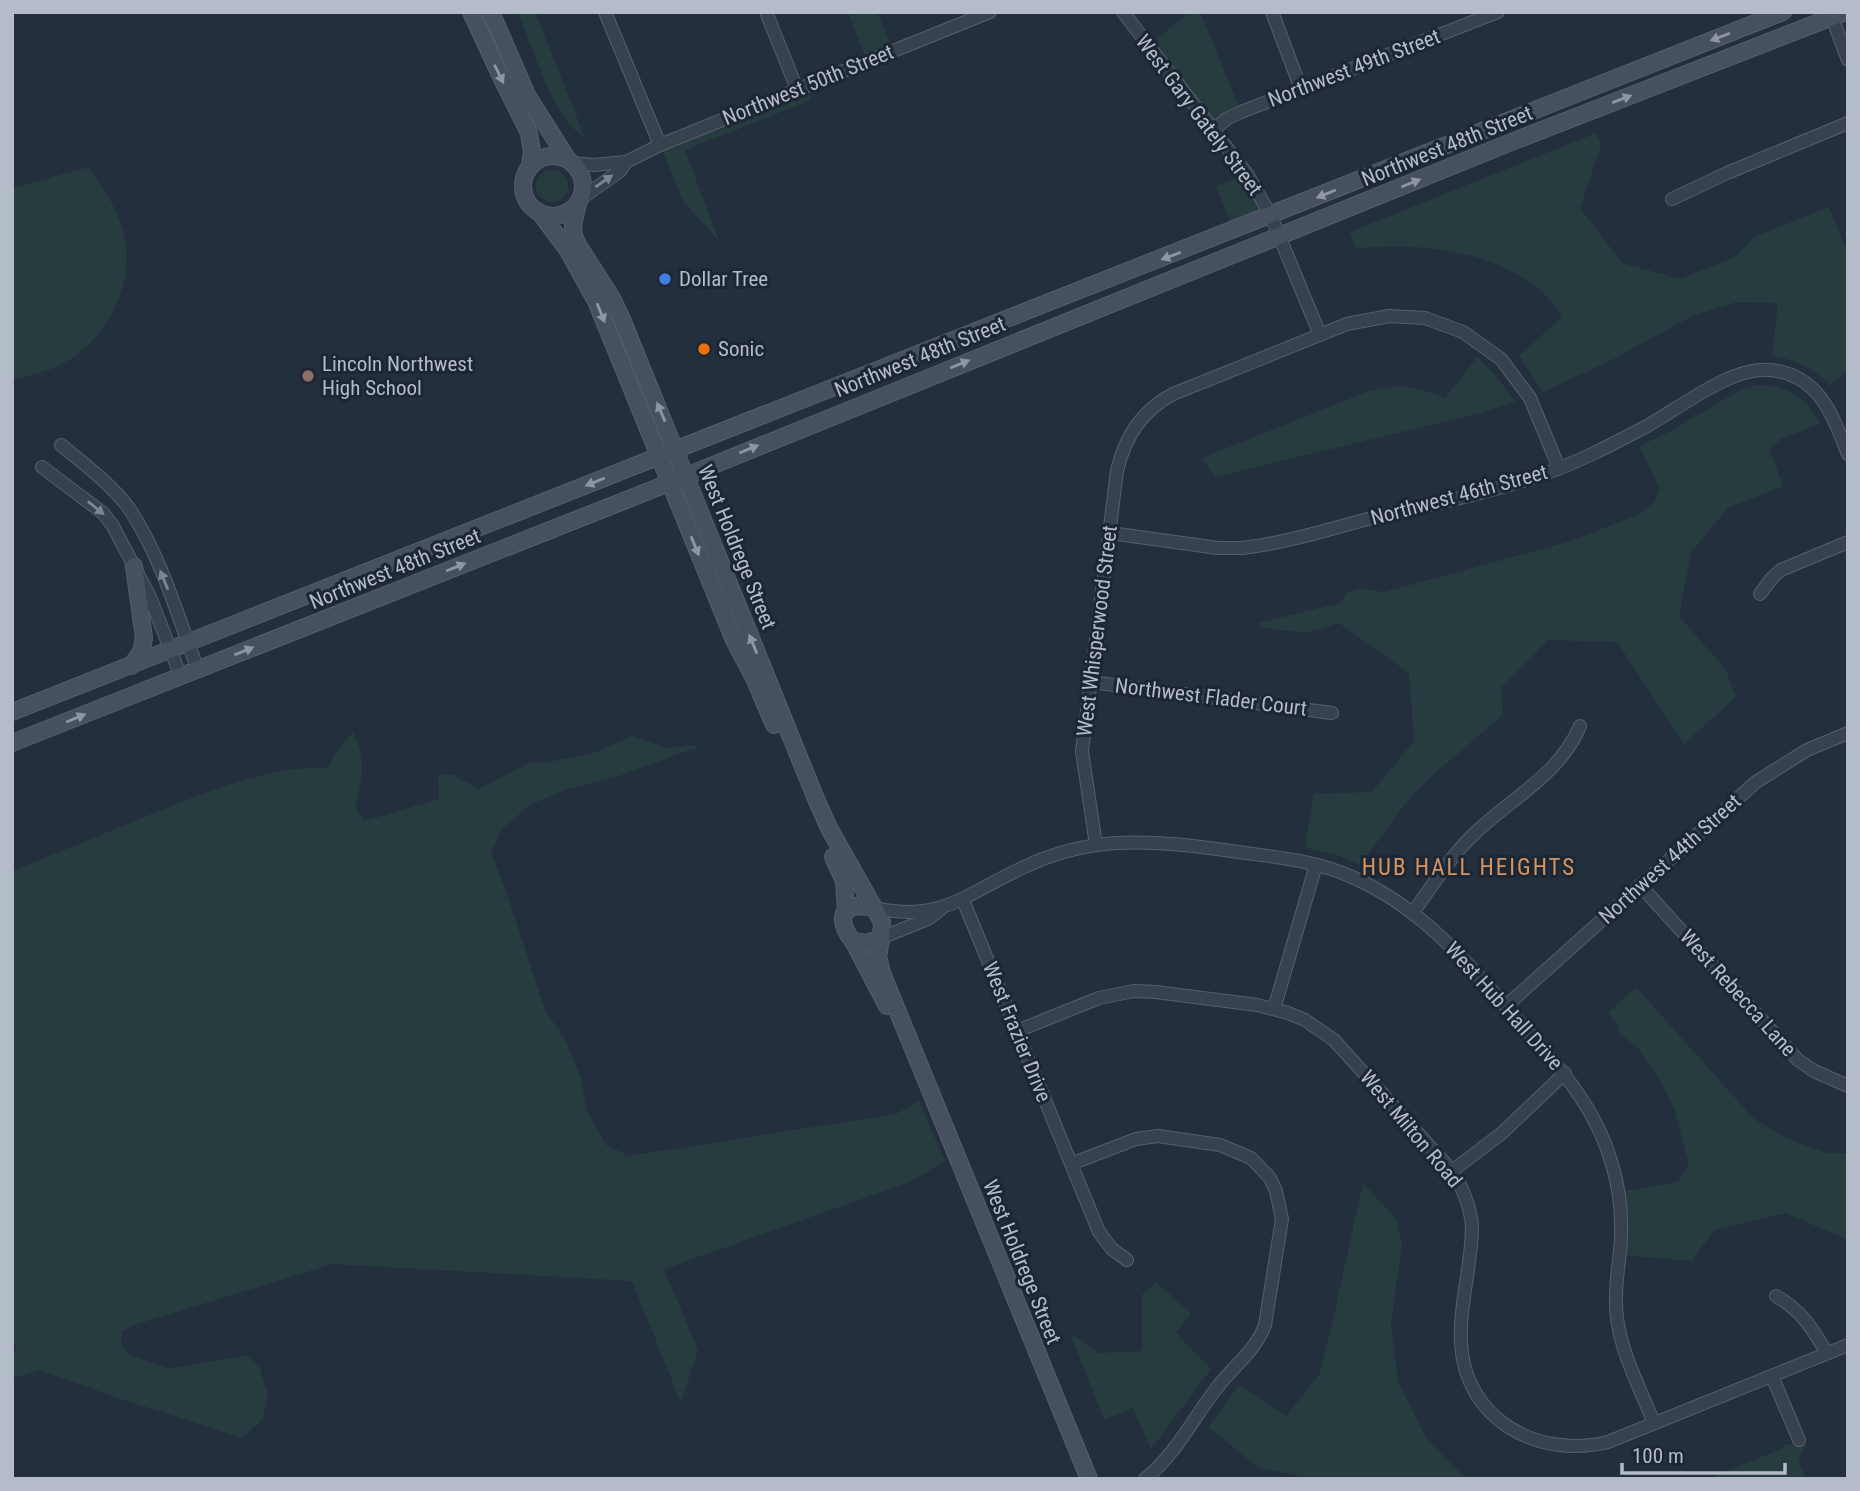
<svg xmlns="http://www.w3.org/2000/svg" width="1860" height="1491" viewBox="0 0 1860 1491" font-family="'Roboto Condensed',sans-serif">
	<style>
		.green { fill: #263c3f }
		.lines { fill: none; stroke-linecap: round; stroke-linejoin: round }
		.street-casing { stroke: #565f6c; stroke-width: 14 }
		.secondary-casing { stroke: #565f6c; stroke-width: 18 }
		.street { stroke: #38414e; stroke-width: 12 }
		.secondary { stroke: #465061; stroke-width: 16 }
		.oneway { fill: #8e96a5 }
		.oneway2 { fill: #7c8592 }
		.shop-dot { fill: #3f7fe0; stroke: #1d2633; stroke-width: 2.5 }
		.food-dot { fill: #e8710a; stroke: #1d2633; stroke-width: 2.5 }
		.education-dot { fill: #8d6e63; stroke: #1d2633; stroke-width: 2.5 }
		.labels { text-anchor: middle; stroke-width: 6; stroke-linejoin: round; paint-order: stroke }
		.street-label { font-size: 21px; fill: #b4bcc9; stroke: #1d2633 }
		.poi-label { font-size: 21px; fill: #b4bcc9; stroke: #1d2633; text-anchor: start }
		.neighbourhood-label { font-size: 23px; letter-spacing: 2px; fill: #d59563; stroke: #1d2633 }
	</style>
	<rect width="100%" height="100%" fill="#242f3e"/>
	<g class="green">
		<path d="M 518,12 L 535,12 L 585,138 C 552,117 533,48 518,12 Z"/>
		<polygon points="848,12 877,12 893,51 867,61"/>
		<polygon points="1189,12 1200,12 1241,112 1213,130 1148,47"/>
		<polygon points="805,86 811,100 685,150 719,241 683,201 660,145"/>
		<path d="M 1596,133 L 1601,145 L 1580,208 L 1622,263 L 1680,279 L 1735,257 L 1754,237 L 1829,207 L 1848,254 L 1848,370 L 1830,385 C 1812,368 1796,360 1772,356 L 1778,303 L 1737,302 L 1690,317 L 1612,360 L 1543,392 L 1519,356 L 1561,318 L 1561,314 C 1554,306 1547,296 1539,289 C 1486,247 1420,244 1356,248 L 1350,232 Z"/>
		<path d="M 89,167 C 100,184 112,200 119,219 C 141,272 113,336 64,363 C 48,372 29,375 12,380 L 12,188 Z"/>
		<circle cx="552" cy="186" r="16"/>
		<polygon points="1247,174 1271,216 1234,231 1216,186"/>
		<path d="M 1477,357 L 1494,373 L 1515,402 L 1476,414 L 1215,477 L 1202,458 L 1369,391 C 1402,383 1414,387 1445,398 Z"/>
		<path d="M 1756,385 C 1786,385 1807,397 1820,424 L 1780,439 L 1770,450 L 1783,486 L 1728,508 L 1691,552 L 1679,616 L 1726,670 L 1736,697 L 1684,744 L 1617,642 L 1548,640 L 1501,688 L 1503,715 L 1436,772 L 1411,796 L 1360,865 L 1342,857 L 1305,847 L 1314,794 L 1372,792 L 1414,741 L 1409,673 L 1339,623 L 1305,633 L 1259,627 L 1259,623 L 1340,603 L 1347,592 L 1359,588 L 1384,592 L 1571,541 L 1637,515 L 1654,503 L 1660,489 L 1639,446 L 1669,432 L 1742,389 Z"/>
		<path d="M 353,732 C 367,759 362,780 355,808 L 365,821 L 439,799 L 438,774 L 453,775 L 479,789 L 528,763 L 544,763 L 594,753 L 631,736 L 667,748 L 703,745 L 619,776 L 568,789 L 531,804 L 502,829 L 491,853 L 505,888 L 545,1010 L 565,1039 L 580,1076 L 588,1114 L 606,1145 L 629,1156 L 896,1114 L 919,1101 L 945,1161 L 910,1182 L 664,1269 L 698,1350 L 681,1403 L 632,1281 L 333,1264 L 134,1325 L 122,1332 L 121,1343 L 130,1355 L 169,1369 L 247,1355 L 259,1367 L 268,1395 L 263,1419 L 242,1438 L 112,1396 L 40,1370 L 12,1378 L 12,1353 L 17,1350 L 12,1340 L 12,871 C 59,852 106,833 152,814 C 208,792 267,765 328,768 L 333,756 Z"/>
		<polygon points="1636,987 1754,1119 1786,1138 1826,1153 1848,1153 1848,1240 1786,1213 1714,1230 1692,1261 1620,1255 1618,1192 1678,1182 1689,1165 1675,1111 1660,1080 1637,1047 1619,1034 1619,1026 1608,1013"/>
		<polygon points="1363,1183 1396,1219 1402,1244 1391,1324 1398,1382 1426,1438 1466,1479 1311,1479 1258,1467 1208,1427 1239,1385 1286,1416 1319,1375 1332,1324"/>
		<polygon points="1156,1282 1191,1314 1176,1333 1211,1369 1151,1449 1133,1408 1104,1420 1070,1333 1098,1353 1142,1351 1142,1295"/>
		<polygon points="1802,1442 1808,1447 1803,1450 1798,1461 1806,1479 1707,1479 1779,1450 1786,1444 1794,1445"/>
	</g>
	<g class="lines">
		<defs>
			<g id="street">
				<polyline points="605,12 660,145"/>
				<polyline points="766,12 797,89"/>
				<polyline points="1123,12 1247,174 1271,216 1320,335"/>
				<polyline points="1272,12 1301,89"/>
				<polyline points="1830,12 1848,60"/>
				<polyline points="1213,130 1228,118 1241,112 1498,12"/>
				<polyline points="571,163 594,165 626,162"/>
				<polyline points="580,199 620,171 626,162 660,145 990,12"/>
				<polyline points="1672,199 1727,173 1848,123"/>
				<path d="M 61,445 C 84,464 110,483 128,507 C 160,553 178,617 198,670"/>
				<polyline points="42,467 103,513 113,526 150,597 181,677"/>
				<path d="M 1110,533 L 1218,548 L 1242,548 C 1286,543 1329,529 1372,518 C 1428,505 1486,494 1541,475 C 1577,463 1613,444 1647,426 C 1681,407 1732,366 1770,370 C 1820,375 1832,415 1848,454"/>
				<polyline points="1760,594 1772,578 1781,570 1848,542"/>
				<polyline points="1091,682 1332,713"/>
				<path d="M 1096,845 L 1082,751 L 1117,471 C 1125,437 1141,411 1173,394 L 1347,324 L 1389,316 L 1425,318 L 1463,332 L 1501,359 L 1530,398 L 1559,468"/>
				<polyline points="1640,885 1798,1060 1814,1071 1848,1086"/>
				<polyline points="963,900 1099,1232 1112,1249 1127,1260"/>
				<path d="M 876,908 C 941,923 967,893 1022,868 C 1051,854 1084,845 1117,843 C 1158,841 1198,846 1238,852 C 1277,857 1316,861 1352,877 C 1422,907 1472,967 1521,1024 C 1559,1067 1596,1107 1612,1164 C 1619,1187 1622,1214 1621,1238 C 1620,1258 1616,1277 1616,1296 C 1614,1341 1638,1383 1654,1423"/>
				<path d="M 1413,912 C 1432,887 1449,858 1472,836 C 1508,800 1560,775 1580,726"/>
				<polyline points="883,937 928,919 941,909"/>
				<polyline points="1506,1006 1756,782 1807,750 1848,733"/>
				<polyline points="1274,1009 1316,865"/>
				<path d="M 1017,1031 L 1099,998 L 1134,991 L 1156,992 L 1257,1005 L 1288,1013 L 1305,1020 L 1334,1040 L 1452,1171 C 1463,1189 1470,1205 1472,1226 C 1472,1265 1459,1304 1461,1343 C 1465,1420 1538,1459 1608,1442 L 1848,1345"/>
				<path d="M 1071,1164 L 1136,1139 L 1158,1136 L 1220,1145 L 1251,1158 L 1270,1178 L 1276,1191 L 1282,1219 L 1265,1325 C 1255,1352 1232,1367 1216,1389 C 1192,1420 1176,1454 1145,1479"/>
				<polyline points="1452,1171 1502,1133 1565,1073"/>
				<path d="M 1776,1296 C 1802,1311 1812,1328 1827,1353"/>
				<polyline points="1772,1376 1799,1440"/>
			</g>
			<g id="secondary">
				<polyline points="471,12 502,79 529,133 532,152 530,167"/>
				<polyline points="491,12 527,95 568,160"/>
				<circle cx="553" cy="186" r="30"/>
				<path d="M 578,203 L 573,225 L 574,236 L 578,245 L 612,298 L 622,319 L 816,799 L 829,828 L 882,922 L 881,939 L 866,943 L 853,941 C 846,933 841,923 844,913 L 854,906 L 872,907"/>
				<polyline points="540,213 567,249 596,301 734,640 754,678 774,725"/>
				<polyline points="131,666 141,652 144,638 134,566"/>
				<polyline points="12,712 1783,12"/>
				<polyline points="12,743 669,483 1509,143 1845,12"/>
				<polyline points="833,857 844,881 846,910"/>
				<polyline points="881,939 878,957 882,973 1089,1479"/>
				<polyline points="853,941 887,1006"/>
			</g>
		</defs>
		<use href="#street" class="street-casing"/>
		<use href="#secondary" class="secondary-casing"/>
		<use href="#street" class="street"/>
		<use href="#secondary" class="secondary"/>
	</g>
	<defs><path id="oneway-solid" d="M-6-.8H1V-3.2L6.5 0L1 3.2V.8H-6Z" transform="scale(1.75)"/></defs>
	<g class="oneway">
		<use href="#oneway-solid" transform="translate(1720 37) rotate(159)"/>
		<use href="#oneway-solid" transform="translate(499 74) rotate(64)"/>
		<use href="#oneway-solid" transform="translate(1622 99) rotate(-21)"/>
		<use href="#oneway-solid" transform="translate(1411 183) rotate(-22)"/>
		<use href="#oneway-solid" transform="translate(1326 194) rotate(158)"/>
		<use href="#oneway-solid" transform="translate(1171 256) rotate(159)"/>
		<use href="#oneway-solid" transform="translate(601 313) rotate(68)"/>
		<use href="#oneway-solid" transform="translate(960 364) rotate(-22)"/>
		<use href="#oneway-solid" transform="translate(661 412) rotate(-113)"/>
		<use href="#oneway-solid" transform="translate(749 449) rotate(-22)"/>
		<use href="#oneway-solid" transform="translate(595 482) rotate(158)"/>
		<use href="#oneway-solid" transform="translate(695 546) rotate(68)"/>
		<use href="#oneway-solid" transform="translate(456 567) rotate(-22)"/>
		<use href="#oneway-solid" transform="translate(753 644) rotate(-112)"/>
		<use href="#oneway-solid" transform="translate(244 651) rotate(-22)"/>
		<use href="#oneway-solid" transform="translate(76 718) rotate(-22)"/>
	</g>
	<g class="oneway2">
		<use href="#oneway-solid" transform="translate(604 181) rotate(-35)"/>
		<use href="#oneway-solid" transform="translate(96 508) rotate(39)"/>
		<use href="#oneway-solid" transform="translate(164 580) rotate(-112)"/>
	</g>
	<circle class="shop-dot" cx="665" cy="279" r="7"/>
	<circle class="food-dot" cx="704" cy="349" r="7"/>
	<circle class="education-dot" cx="308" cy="376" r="7"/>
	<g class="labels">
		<g class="street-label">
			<text transform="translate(1354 68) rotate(-21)" y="7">Northwest 49th Street</text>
			<text transform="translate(808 85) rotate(-22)" y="7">Northwest 50th Street</text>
			<text transform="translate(1199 115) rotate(53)" y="7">West Gary Gately Street</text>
			<text transform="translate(1447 146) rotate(-22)" y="7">Northwest 48th Street</text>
			<text transform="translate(920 357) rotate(-22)" y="7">Northwest 48th Street</text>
			<text transform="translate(1459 495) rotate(-15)" y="7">Northwest 46th Street</text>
			<text transform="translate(737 547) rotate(68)" y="7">West Holdrege Street</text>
			<text transform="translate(395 569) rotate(-22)" y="7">Northwest 48th Street</text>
			<text transform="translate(1097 631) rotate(-83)" y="7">West Whisperwood Street</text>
			<text transform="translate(1211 697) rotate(7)" y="7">Northwest Flader Court</text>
			<text transform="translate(1670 859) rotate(-42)" y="7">Northwest 44th Street</text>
			<text transform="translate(1738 993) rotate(48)" y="7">West Rebecca Lane</text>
			<text transform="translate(1504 1006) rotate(48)" y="7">West Hub Hall Drive</text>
			<text transform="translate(1017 1032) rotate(68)" y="7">West Frazier Drive</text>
			<text transform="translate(1411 1129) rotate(50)" y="7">West Milton Road</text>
			<text transform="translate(1022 1262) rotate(68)" y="7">West Holdrege Street</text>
		</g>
		<g class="poi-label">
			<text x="679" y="286">Dollar Tree</text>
			<text x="718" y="356">Sonic</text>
			<text x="322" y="371">Lincoln Northwest<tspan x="322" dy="24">High School</tspan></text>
		</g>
		<g class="neighbourhood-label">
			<text x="1469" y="875">HUB HALL HEIGHTS</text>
		</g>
	</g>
	<rect width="1860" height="1491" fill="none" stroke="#b4bcc9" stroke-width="28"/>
	<path d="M1622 1463v10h163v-10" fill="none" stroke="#b4bcc9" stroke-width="3.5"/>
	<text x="1632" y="1463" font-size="21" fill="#b4bcc9" stroke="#1d2633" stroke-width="5" paint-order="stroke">100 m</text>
</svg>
